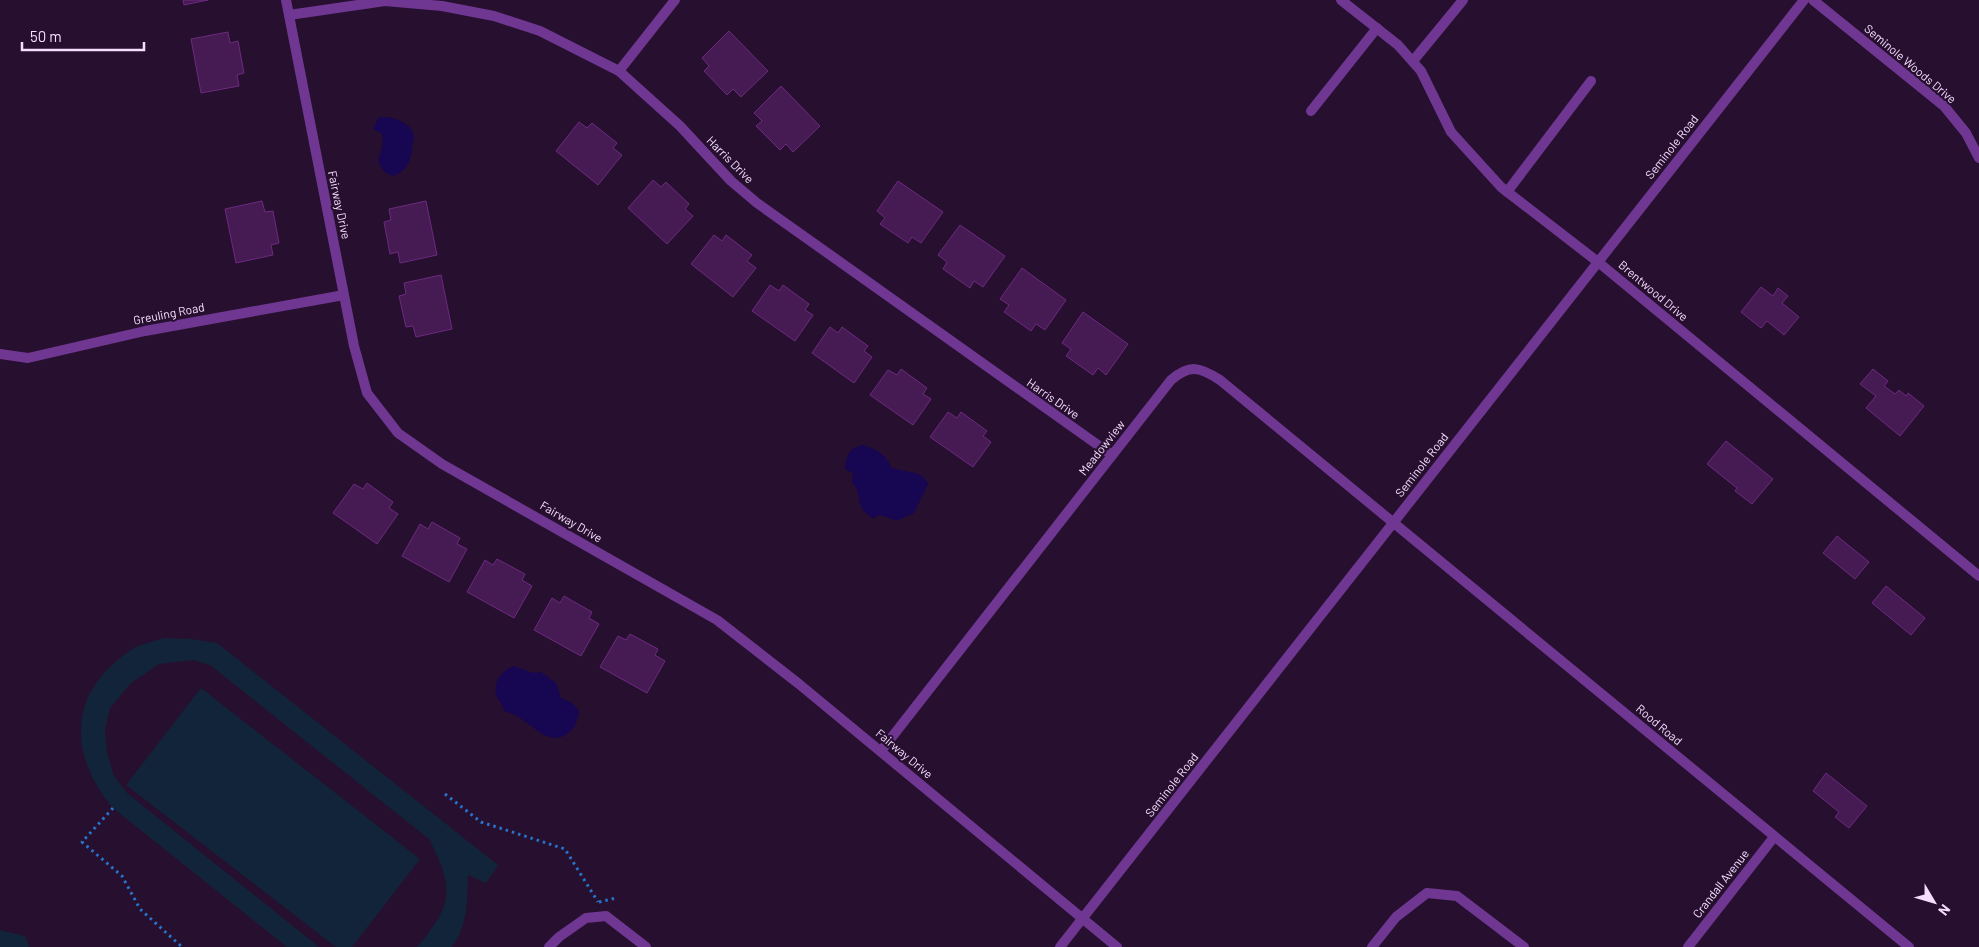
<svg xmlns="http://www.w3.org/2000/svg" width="1979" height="947" viewBox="0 0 1979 947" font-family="Barlow,sans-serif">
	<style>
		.green { fill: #12243a }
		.water { fill: #170651 }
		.building { fill: #461a52; stroke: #6d2a80 }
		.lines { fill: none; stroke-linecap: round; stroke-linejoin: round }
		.path { stroke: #2674cb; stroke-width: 3; stroke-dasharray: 2.5 4; stroke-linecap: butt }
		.service { stroke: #6f3792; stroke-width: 10 }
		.minor { stroke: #6f3792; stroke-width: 10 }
		.tertiary { stroke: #6f3792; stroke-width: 10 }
		.labels { text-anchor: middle; stroke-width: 4.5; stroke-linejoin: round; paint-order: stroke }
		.street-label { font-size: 12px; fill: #f5ddff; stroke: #270f2f }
	</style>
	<rect width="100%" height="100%" fill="#270f2f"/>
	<g class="green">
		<path d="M 164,638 L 191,639 L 217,643 L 498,865 L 486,883 L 468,875 C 467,901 468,925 452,947 L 416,947 C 422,943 427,935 431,929 C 457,896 446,873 429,839 L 210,665 L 193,660 L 159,664 L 131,683 L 110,708 L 105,730 L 107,753 L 114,776 L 127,793 L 319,947 L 287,947 L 113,808 C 76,765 66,709 110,667 C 118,659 128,651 138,646 C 146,643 156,641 164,638 Z"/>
		<polygon points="201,688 420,859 352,947 336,947 126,785"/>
		<polygon points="0,930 25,936 29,947 0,947"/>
	</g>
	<g class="water">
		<path d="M 379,117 C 391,116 411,121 414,136 C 414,140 412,145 412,148 C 411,161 407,170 394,176 C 384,173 382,170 378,160 C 381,155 385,138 381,133 C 378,131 375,131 373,129 Z"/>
		<path d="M 863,445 C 876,449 886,454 891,467 C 904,474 921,468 928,484 L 914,513 L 896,521 L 887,517 L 878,515 L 873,519 C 869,515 863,512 861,506 C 857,497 861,490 852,483 L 853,473 L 845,469 C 846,456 849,448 863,445 Z"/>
		<path d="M 514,666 L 533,673 L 541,672 L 556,683 L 561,698 L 572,703 L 579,711 C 578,720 575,729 567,734 C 544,749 528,715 505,712 C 503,706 498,700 496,694 C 493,681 503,670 514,666 Z"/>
	</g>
	<g class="building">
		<polygon points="183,0 208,0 184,5"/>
		<polygon points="729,31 768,71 741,97 733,89 727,95 704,71 709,66 702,58"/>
		<polygon points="228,32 230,43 238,41 244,73 237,75 239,86 201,93 191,39"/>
		<polygon points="781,86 820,126 793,152 786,144 780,150 756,126 762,121 754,113"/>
		<polygon points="579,122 587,128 592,123 617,143 613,148 622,155 598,185 556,151"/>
		<polygon points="653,180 661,187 666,182 689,204 685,209 693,216 667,244 628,208"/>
		<polygon points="898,181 943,212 921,243 912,237 908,243 880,224 885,218 877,211"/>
		<polygon points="262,201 265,212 273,211 279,243 271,245 273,255 236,263 225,209"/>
		<polygon points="426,201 437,255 400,263 398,252 390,254 384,222 391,220 389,209"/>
		<polygon points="960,225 1005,256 983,287 974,281 970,288 943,269 947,262 938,255"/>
		<polygon points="714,235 722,241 726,235 752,255 747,261 756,268 733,297 691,264"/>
		<polygon points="1022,268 1066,300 1045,330 1036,324 1031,331 1004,312 1009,305 1000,299"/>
		<polygon points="441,275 452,329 416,337 413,326 406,327 399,296 406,294 404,283"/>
		<polygon points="770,285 779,291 783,285 809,304 805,310 813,315 795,341 752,311"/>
		<polygon points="1761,287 1773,296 1778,288 1788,296 1782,303 1799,317 1784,335 1767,321 1761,328 1741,312"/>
		<polygon points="1083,312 1128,344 1106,375 1098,368 1093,375 1066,356 1071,349 1062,343"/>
		<polygon points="830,327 838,333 842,327 868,346 864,351 872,357 854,383 812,353"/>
		<polygon points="901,369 927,388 923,394 931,399 913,425 870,395 888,370 897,375"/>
		<polygon points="1873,369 1888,381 1884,386 1895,394 1899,390 1906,396 1908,393 1924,406 1900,436 1866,408 1876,396 1860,384"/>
		<polygon points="948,412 957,418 961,412 987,431 983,436 991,442 973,467 930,437"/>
		<polygon points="1726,441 1773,479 1752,504 1735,491 1737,488 1707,464"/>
		<polygon points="367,483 393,502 389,508 398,514 377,544 333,513 354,484 363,489"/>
		<polygon points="432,522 460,538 457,544 467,549 449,582 402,556 420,524 428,529"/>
		<polygon points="1837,536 1869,562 1855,579 1823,553"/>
		<polygon points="497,559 525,574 522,580 532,586 514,618 467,592 485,560 493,565"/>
		<polygon points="1886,586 1925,618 1911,635 1872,603"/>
		<polygon points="564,596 592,612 589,618 599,624 581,656 534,630 552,598 560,603"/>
		<polygon points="630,634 658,649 655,655 665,661 647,693 600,667 618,636 626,640"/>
		<polygon points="1826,773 1867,806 1849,828 1835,817 1839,812 1813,791"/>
	</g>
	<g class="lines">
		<g class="path">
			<polyline points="445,794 481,822 565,849 598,902"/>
			<polyline points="113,808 82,842 122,876 140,909 182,947"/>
			<polyline points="599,902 616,898"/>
		</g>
		<g class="service">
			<polyline points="1413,61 1463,0"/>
			<polyline points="1311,111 1377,28"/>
			<polyline points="1507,192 1591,81"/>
			<polyline points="549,947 559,937 586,918 606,916 646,947"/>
		</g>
		<g class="minor">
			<polyline points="286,0 354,346 367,393 398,433 442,464 717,620 799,684 1117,947"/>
			<polyline points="1341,0 1398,45 1421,71 1451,132 1501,187 1598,262 1979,576"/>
			<polyline points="1813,0 1944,106 1966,133 1979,158"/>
			<polyline points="289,15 385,1 442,6 494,16 540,31 619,71 680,126 731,181 757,203 1112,455"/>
			<polyline points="619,71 675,0"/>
			<polyline points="0,354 28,358 145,331 344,295"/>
			<path d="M 881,751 L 1171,380 C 1190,364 1200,367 1220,380 L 1909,947"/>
			<polyline points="1372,947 1396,917 1427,893 1457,896 1524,947"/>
			<polyline points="1688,947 1774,837"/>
		</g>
		<polyline class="tertiary" points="1060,947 1804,0"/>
	</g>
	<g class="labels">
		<g class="street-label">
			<text transform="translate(1910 64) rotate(40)" y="4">Seminole Woods Drive</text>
			<text transform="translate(1672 147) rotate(-52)" y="4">Seminole Road</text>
			<text transform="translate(730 160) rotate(45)" y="4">Harris Drive</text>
			<text transform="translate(339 205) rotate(78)" y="4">Fairway Drive</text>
			<text transform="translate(1653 291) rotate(40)" y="4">Brentwood Drive</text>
			<text transform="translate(169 314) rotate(-11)" y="4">Greuling Road</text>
			<text transform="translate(1053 399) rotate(35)" y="4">Harris Drive</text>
			<text transform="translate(1102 448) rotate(-52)" y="4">Meadowview</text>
			<text transform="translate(1422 465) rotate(-52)" y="4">Seminole Road</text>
			<text transform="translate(571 522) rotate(30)" y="4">Fairway Drive</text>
			<text transform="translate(1659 725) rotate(40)" y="4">Rood Road</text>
			<text transform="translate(904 754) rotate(40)" y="4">Fairway Drive</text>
			<text transform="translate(1172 785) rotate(-52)" y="4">Seminole Road</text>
			<text transform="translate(1721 884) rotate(-52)" y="4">Crandall Avenue</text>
		</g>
	</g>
	<g transform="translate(1934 902) rotate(128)" stroke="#270f2f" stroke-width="4" paint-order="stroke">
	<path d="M0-4L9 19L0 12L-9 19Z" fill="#f5ddff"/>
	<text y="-8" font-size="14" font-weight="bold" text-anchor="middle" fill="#f5ddff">N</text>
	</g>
	<path d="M22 42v8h122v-8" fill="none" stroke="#f5ddff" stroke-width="2.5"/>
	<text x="30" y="42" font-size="15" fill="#f5ddff" stroke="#270f2f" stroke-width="4" paint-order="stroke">50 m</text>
</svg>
